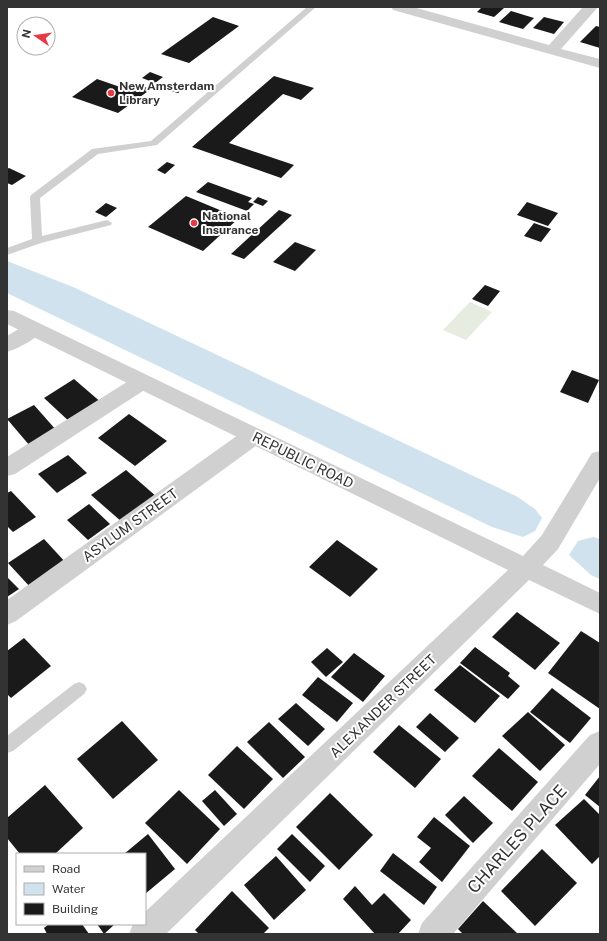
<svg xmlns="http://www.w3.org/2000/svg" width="607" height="941" viewBox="0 0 607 941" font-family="'Public Sans',sans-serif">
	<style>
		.green { fill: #e6ecdf }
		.water { fill: #cfe2ee }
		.building { fill: #1a1a1a }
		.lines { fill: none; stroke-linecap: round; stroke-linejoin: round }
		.service { fill: #d0d0d0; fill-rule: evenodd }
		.minor { fill: #d0d0d0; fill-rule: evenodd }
		.tertiary { fill: #d0d0d0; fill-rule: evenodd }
		.poi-dot { fill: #e63946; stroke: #fff; stroke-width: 1.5 }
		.labels { text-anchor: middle; stroke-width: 4; stroke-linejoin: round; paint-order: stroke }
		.far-poi-label { font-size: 12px; font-weight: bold; fill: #333; stroke: #fff; text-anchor: start }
		.street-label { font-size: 14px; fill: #333; stroke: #fff }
		.near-street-label { font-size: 17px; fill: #333; stroke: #fff }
	</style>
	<rect width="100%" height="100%" fill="#fff"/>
	<polygon class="green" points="470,302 492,312 466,340 443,330"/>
	<g class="water">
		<polygon points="7,261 73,287 516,496 535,509 542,518 535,531 523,537 492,527 7,293"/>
		<polygon points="593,537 600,539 600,579 591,575 569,555 578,541"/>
	</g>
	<g class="building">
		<polygon points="482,7 498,7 504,8 494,17 477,12"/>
		<polygon points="511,11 534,18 523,29 499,22"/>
		<polygon points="213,17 239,26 189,63 161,54"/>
		<polygon points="544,17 564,22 554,34 533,28"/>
		<polygon points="596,26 600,27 600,48 580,42"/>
		<polygon points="150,72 163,77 155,83 142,78"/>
		<polygon points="274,76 314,88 301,100 283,94 229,143 294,165 281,178 192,147"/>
		<polygon points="97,79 126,89 134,83 151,89 118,113 72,97"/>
		<polygon points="181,83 188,86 178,93 171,91"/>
		<polygon points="167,162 175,165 165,174 157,170"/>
		<polygon points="9,168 26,176 12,185 7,183 7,169"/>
		<polygon points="208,182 252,198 248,202 254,204 247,211 196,192"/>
		<polygon points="186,196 239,218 203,251 148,227"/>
		<polygon points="258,197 268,201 263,206 253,202"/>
		<polygon points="527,202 558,213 548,226 517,215"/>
		<polygon points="106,203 117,208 106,217 95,212"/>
		<polygon points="279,210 292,215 244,259 231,254"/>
		<polygon points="534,223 551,229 541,242 524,236"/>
		<polygon points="295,242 316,250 295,271 273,262"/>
		<polygon points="485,285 500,291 488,306 472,299"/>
		<polygon points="572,370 599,380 588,403 560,392"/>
		<polygon points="74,379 103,404 72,424 44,398"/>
		<polygon points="34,405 57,431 30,446 7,419"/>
		<polygon points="129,414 167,441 135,466 98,438"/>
		<polygon points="68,455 87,473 57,493 38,474"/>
		<polygon points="126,470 157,497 122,522 91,495"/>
		<polygon points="11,491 36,517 13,532 7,526 7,493"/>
		<polygon points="89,504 110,524 88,540 67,520"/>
		<polygon points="44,539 67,564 31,588 8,563"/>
		<polygon points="337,540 378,569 350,597 309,567"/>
		<polygon points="7,577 19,589 7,597"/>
		<polygon points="517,612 560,643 535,670 492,637"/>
		<polygon points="581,631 600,643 600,709 548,673"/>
		<polygon points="24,638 51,666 11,698 7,694 7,651"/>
		<polygon points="475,647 510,673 508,676 520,686 508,699 460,663"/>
		<polygon points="327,648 343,662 326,677 311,662"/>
		<polygon points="354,653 385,676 363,702 331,677"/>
		<polygon points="460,665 500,696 475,723 434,690"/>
		<polygon points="318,677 353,703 337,722 302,695"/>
		<polygon points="552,688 591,718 570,743 530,712"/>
		<polygon points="296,703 325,729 308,746 278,719"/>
		<polygon points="528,712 565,745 540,771 502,736"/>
		<polygon points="430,713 459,738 445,752 416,727"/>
		<polygon points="122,721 158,760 113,799 77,759"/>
		<polygon points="269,722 305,757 283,778 247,742"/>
		<polygon points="399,725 441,759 415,788 373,752"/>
		<polygon points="237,746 273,779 244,809 208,775"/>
		<polygon points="499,748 538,782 512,811 472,776"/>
		<polygon points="600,776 600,807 585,795"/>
		<polygon points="45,785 83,828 55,854 20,854 7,838 7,818"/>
		<polygon points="179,790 220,829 187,864 145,823"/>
		<polygon points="215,790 237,814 224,826 202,801"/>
		<polygon points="330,793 373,835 339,870 296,827"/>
		<polygon points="464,796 493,823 473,843 445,815"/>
		<polygon points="584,799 600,815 600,856 592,864 555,825"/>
		<polygon points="434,817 470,846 442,882 419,862 431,848 417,837"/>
		<polygon points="148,834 175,869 145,894 145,854 124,854"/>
		<polygon points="292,834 325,866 310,882 277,849"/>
		<polygon points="542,849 577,883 535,926 501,891"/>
		<polygon points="393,853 437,887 424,905 380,871"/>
		<polygon points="276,856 306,890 274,920 244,885"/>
		<polygon points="355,886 372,905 384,893 411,920 398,934 375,934 343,899"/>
		<polygon points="232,891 269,928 263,934 199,934 195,930"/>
		<polygon points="483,901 518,934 463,934 458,929"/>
		<polygon points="49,924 82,924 89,934 47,934 44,928"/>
		<polygon points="97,924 115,924 104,934"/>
	</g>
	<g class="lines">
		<g class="service">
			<polygon points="307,7 316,7 157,145 98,154 40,198 42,236 107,220 112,223 111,225 41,243 7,255 7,248 32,239 30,197 31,195 92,149 151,141"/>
			<polygon points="79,682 84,684 87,689 84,694 13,751 7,753 7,736 74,684"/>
		</g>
		<g class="minor">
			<polygon points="391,7 413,7 549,45 583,7 598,7 561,49 600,59 600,68 393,10"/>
			<path d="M 34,322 L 41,324 L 44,329 C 37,339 19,348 7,352 L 7,336 L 27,324 Z"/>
			<polygon points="142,375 149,377 152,382 149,387 15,474 7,476 7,457 135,377"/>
			<polygon points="253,428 261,430 264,436 261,442 16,621 7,625 7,600 245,430"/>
			<polygon points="600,731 600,764 453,934 418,934 422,923 590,735"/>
		</g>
		<polygon class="tertiary" points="7,310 14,311 523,556 542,535 592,453 600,451 600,478 558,549 543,565 600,593 600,614 529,580 166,934 129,934 133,924 145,924 145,912 508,570 7,324"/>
	</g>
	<g class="poi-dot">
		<circle cx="111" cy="93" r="4"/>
		<circle cx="194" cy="223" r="4"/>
	</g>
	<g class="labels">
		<g class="far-poi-label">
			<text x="119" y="90">New Amsterdam<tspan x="119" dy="14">Library</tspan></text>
			<text x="202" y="220">National<tspan x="202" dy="14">Insurance</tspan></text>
		</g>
		<g class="street-label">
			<text transform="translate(303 460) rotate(26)" y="5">REPUBLIC ROAD</text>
			<text transform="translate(130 525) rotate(-36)" y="5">ASYLUM STREET</text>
			<text transform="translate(383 706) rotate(-44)" y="5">ALEXANDER STREET</text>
		</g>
		<g class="near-street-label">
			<text transform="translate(517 839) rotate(-48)" y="6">CHARLES PLACE</text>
		</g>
	</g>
	<rect width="607" height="941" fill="none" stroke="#333333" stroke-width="16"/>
	<rect x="16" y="853" width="130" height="72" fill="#ffffff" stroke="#adadad"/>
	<rect x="24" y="866" width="20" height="6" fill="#d0d0d0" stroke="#adadad"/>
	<text x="52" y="873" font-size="12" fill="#333333">Road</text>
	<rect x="24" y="883" width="20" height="12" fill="#cfe2ee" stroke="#adadad"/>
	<text x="52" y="893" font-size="12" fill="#333333">Water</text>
	<rect x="24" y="903" width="20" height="12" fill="#1a1a1a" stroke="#adadad"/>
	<text x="52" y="913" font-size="12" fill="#333333">Building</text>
	<g transform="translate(36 36) rotate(283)"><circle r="19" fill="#ffffff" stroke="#adadad"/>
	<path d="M0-3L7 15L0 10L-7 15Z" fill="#e63946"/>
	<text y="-6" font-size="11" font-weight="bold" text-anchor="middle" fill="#333333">N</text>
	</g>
</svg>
